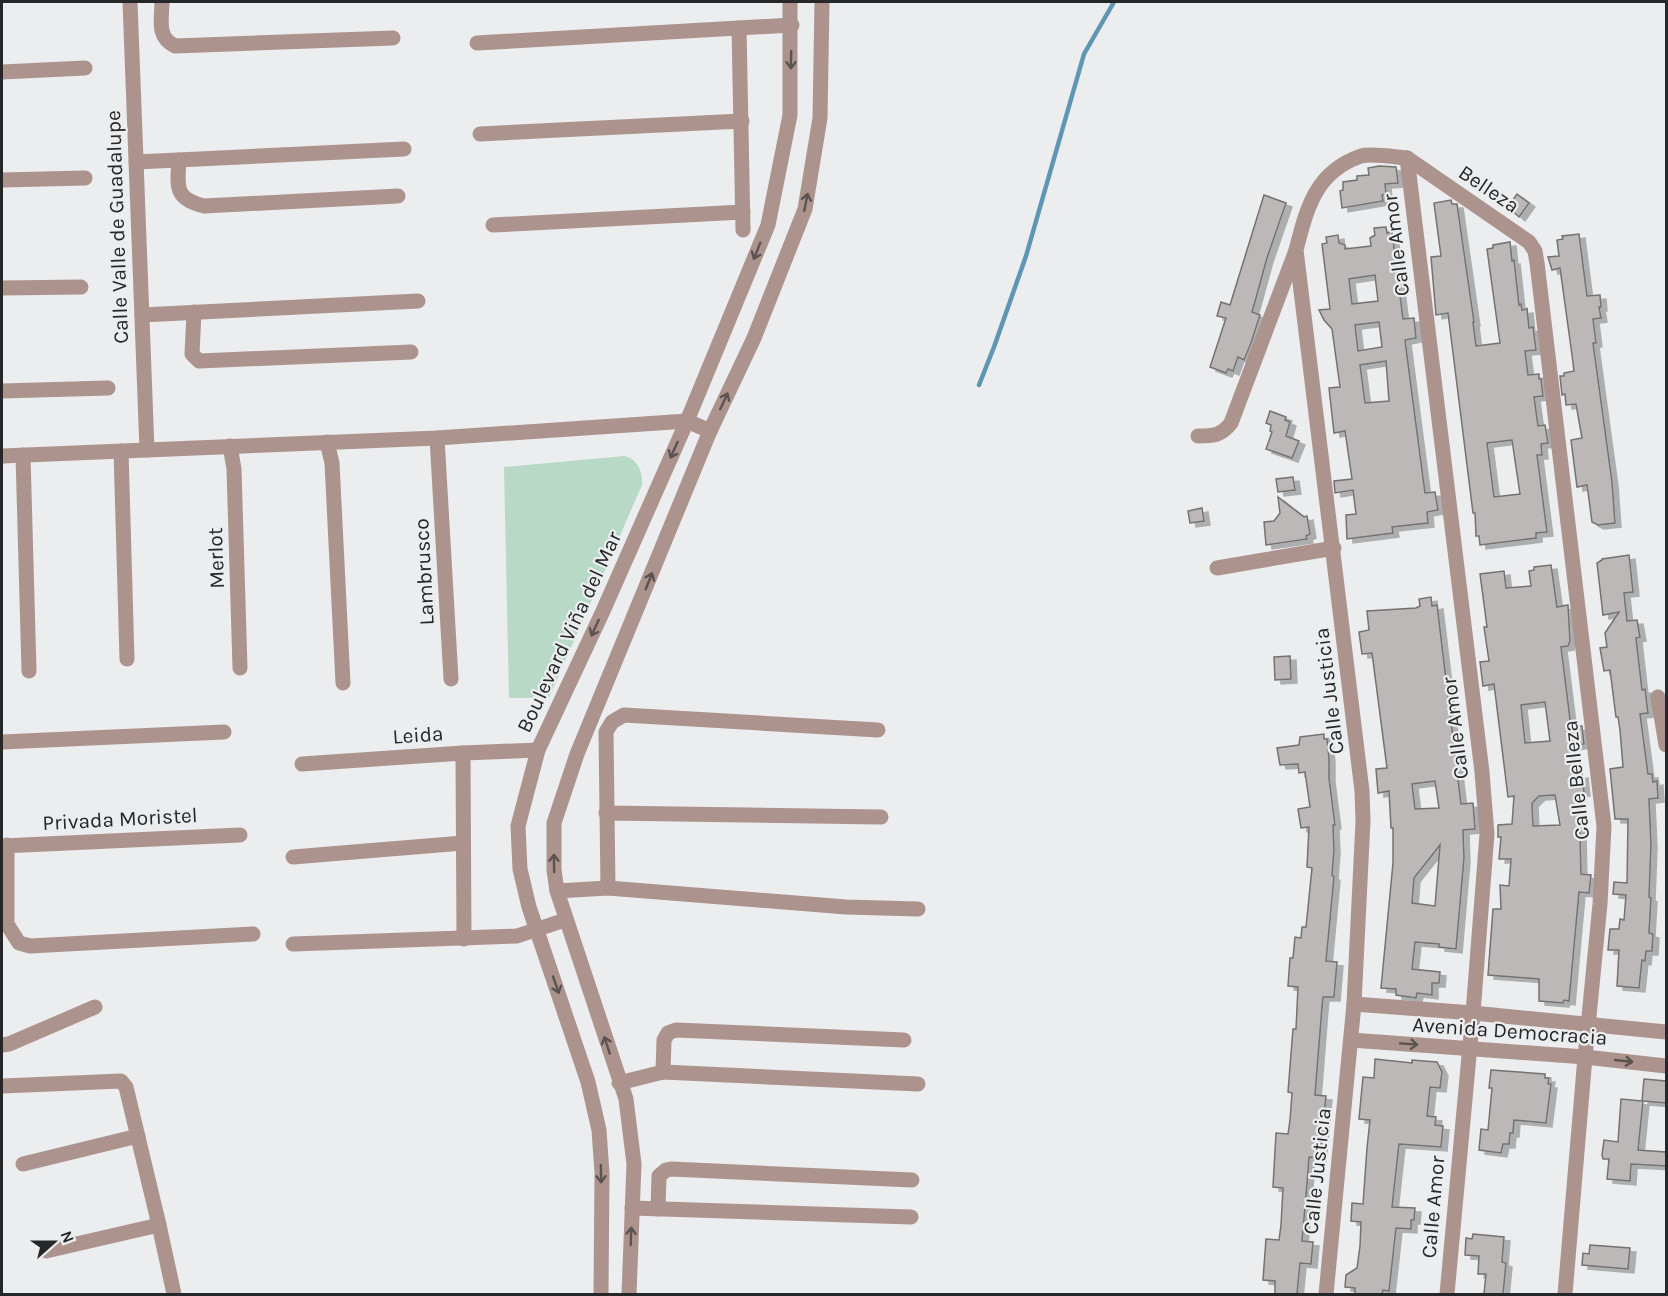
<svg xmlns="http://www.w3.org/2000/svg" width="1668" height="1296" viewBox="0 0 1668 1296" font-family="Karla,sans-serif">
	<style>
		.green { fill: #b7d9c6 }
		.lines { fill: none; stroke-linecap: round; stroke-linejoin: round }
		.stream { stroke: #5f96b3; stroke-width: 4.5 }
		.building { fill: #bbb8b7; stroke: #747271; stroke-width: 1.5; fill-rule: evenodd; filter: url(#shadow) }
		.minor { stroke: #ad938e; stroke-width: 15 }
		.oneway { stroke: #5c5251 }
		.labels { text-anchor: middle; stroke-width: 4.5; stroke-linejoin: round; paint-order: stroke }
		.street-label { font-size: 21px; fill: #262728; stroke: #ebedef }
	</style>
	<defs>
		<filter id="shadow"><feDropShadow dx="6" dy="4" stdDeviation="0" flood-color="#0004"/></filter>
	</defs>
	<rect width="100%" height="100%" fill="#ebedef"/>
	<path class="green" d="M 624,456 C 637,458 643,472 642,485 L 549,698 L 509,698 L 504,467 Z"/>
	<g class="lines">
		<polyline class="stream" points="979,385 994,347 1026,256 1084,54 1114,2"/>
	</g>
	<g class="building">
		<polygon points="1379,166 1396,167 1398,183 1385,184 1386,194 1382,195 1383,201 1342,208 1340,191 1343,190 1343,182 1357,180 1357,176 1369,175 1368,168"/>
		<polygon points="1517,194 1529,203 1519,217 1508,207"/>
		<polygon points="1264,195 1286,203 1267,258 1256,298 1252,312 1260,315 1251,343 1244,360 1238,357 1233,371 1228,369 1226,373 1210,367 1226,318 1217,316 1221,302 1230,305"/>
		<path d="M 1451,200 L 1452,204 L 1457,204 L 1474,322 L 1473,322 L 1476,346 L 1500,343 L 1487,249 L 1493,248 L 1493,245 L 1510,242 L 1512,261 L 1514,260 L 1519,305 L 1521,304 L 1522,310 L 1527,309 L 1529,328 L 1533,327 L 1536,350 L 1525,351 L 1528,375 L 1539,374 L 1539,379 L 1541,379 L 1543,396 L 1534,397 L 1538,426 L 1545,425 L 1548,443 L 1541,444 L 1542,455 L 1537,455 L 1547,532 L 1536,533 L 1536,538 L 1480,545 L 1479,536 L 1476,536 L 1475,513 L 1473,513 L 1448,313 L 1436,315 L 1431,257 L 1441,256 L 1434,203 ZM 1512,440 L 1520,494 L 1494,497 L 1487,443 Z"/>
		<path d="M 1386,227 L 1387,233 L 1392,232 L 1403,319 L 1414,318 L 1416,338 L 1405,340 L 1418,440 L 1425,493 L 1435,492 L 1438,510 L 1427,512 L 1428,523 L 1392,527 L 1393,533 L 1347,539 L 1346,515 L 1356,514 L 1353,490 L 1335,493 L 1334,481 L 1352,479 L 1345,431 L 1334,433 L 1329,388 L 1340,387 L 1332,329 L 1324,320 L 1319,310 L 1330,309 L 1322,244 L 1327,243 L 1326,237 L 1338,235 L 1339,243 L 1345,245 L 1345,249 L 1371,246 L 1370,238 L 1375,235 L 1374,228 ZM 1375,275 L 1378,301 L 1352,304 L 1349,279 ZM 1379,322 L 1382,347 L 1358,351 L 1355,325 ZM 1386,361 L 1389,401 L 1365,403 L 1360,365 Z"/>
		<polygon points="1579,234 1587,296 1600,295 1601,307 1599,307 1601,318 1593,319 1596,343 1593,343 1612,482 1615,523 1598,525 1592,522 1587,485 1577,487 1571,440 1582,438 1576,404 1566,405 1565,394 1562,395 1560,376 1564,376 1564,373 1574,371 1572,355 1560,268 1552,270 1548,257 1559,256 1557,240 1563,239 1562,236"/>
		<polygon points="1270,411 1286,417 1285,420 1290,422 1286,436 1299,441 1292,458 1266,449 1272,432 1270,431 1271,425 1266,423"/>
		<polygon points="1293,477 1295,490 1278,492 1276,479"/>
		<polygon points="1278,497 1304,517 1307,516 1310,534 1306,536 1307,539 1266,545 1264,522 1274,521 1280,513"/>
		<polygon points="1202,508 1204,521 1190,523 1188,511"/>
		<polygon points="1629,555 1633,592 1624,593 1627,621 1637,620 1640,637 1636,638 1642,690 1645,689 1648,713 1640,714 1648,774 1652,774 1653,782 1657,781 1658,798 1649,799 1651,844 1649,897 1651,898 1649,933 1653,934 1652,951 1646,951 1645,961 1642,960 1639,988 1617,986 1619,950 1608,950 1610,929 1619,929 1620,919 1624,920 1626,895 1613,894 1614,882 1627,883 1628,819 1615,819 1610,769 1623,767 1620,730 1618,717 1616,717 1610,670 1604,671 1600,648 1607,647 1605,633 1619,612 1603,615 1597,563 1602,560 1602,559"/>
		<path d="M 1551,565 L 1557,607 L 1568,605 L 1570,641 L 1568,646 L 1561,647 L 1571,727 L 1582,726 L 1584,744 L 1573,746 L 1577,775 L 1582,774 L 1584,792 L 1579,793 L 1581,874 L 1591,875 L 1589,893 L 1579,892 L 1569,1001 L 1564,1000 L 1563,1003 L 1539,1001 L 1539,979 L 1488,975 L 1493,909 L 1501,909 L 1500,885 L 1509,886 L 1511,859 L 1499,859 L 1501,837 L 1498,837 L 1498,825 L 1512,824 L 1514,796 L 1508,797 L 1494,684 L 1483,686 L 1480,662 L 1489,661 L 1484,627 L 1487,627 L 1480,574 L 1504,571 L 1506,588 L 1531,586 L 1529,571 L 1534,570 L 1534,567 ZM 1545,702 L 1550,741 L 1525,743 L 1521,705 ZM 1555,795 L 1560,825 L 1533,826 L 1532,803 L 1539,796 Z"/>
		<path d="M 1431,597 L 1432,606 L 1437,605 L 1461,804 L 1473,803 L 1475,829 L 1463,830 L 1464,858 L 1456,949 L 1439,947 L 1439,944 L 1415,942 L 1412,969 L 1440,972 L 1439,983 L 1432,983 L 1432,995 L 1417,993 L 1416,998 L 1396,995 L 1396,989 L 1381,988 L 1393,863 L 1393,828 L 1391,828 L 1389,791 L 1378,793 L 1376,769 L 1387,768 L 1372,653 L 1362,654 L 1359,632 L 1369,630 L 1367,611 L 1416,608 L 1420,606 L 1419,599 ZM 1435,781 L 1439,808 L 1415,809 L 1412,784 ZM 1440,845 L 1435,906 L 1412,903 L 1414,878 Z"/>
		<polygon points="1290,656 1291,679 1275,680 1274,657"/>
		<polygon points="1324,734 1324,739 1327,739 1329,759 1329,778 1335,825 1333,825 1334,850 1332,875 1334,877 1326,961 1337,962 1334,997 1323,997 1322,1007 1315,1095 1326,1096 1320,1158 1309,1157 1307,1184 1302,1241 1313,1242 1311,1264 1300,1263 1297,1294 1275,1294 1275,1281 1263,1280 1266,1239 1279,1240 1281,1225 1283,1188 1273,1187 1276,1133 1288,1134 1290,1120 1292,1093 1288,1092 1293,1029 1296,1029 1298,987 1288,986 1290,958 1293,958 1295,937 1301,938 1302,927 1306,927 1312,868 1307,867 1309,827 1301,828 1298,809 1310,807 1305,772 1299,773 1298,764 1280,765 1277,748 1299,745 1300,737"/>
		<polygon points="1375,1059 1412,1063 1412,1060 1437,1062 1442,1072 1440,1088 1430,1087 1427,1116 1436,1117 1435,1125 1443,1126 1441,1147 1399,1144 1392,1207 1415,1208 1414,1220 1411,1220 1411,1229 1396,1228 1389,1291 1383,1290 1382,1294 1355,1294 1355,1288 1345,1287 1346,1275 1357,1268 1360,1246 1361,1222 1351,1221 1352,1203 1363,1204 1367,1148 1370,1120 1359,1119 1363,1077 1374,1078"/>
		<polygon points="1491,1070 1545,1074 1545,1078 1549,1078 1548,1084 1551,1084 1546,1123 1514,1120 1513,1133 1510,1133 1509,1144 1503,1144 1501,1153 1479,1150 1481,1129 1488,1130 1492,1088 1489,1088"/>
		<polygon points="1644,1079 1666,1081 1666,1103 1643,1101 1638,1150 1666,1152 1666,1166 1631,1164 1630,1181 1607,1179 1609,1159 1603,1159 1602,1155 1604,1140 1618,1142 1621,1099 1642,1101"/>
		<polygon points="1473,1234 1504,1237 1502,1262 1506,1263 1503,1294 1484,1294 1486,1274 1478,1274 1479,1256 1465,1255 1466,1238 1472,1239"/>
		<polygon points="1590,1245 1630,1248 1628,1269 1582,1265 1583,1253 1589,1254"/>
	</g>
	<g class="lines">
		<g class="minor">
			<polyline points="130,2 147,450"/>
			<path d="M 162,2 C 162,19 156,37 175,46 L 393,38"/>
			<polyline points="739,28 743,230"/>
			<polyline points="477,43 792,25"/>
			<polyline points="2,72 85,68"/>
			<polyline points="480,134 742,121"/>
			<polyline points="1407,158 1529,242 1535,251 1537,263 1604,826 1600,904 1585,1057 1565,1294"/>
			<polyline points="1407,158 1482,772 1487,834 1473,1013 1447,1294"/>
			<path d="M 179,160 C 177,188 175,199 204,206 L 398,196"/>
			<polyline points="136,162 404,149"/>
			<polyline points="2,180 85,178"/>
			<polyline points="493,225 743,212"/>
			<polyline points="2,288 81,287"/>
			<polyline points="194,312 192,354 199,361 411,352"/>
			<polyline points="142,315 418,301"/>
			<polyline points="2,391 108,388"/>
			<path d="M 1198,436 C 1213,436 1221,436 1231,423 L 1295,253"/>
			<polyline points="437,438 451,679"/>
			<polyline points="327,442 332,463 343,683"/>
			<polyline points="230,446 234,469 240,668"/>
			<polyline points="121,451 127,659"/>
			<polyline points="23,455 29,671"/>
			<polyline points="2,456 437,438 687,421 710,431"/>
			<polyline points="1217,568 1334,548"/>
			<polyline points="1658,697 1666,745"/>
			<polyline points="2,742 224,732"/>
			<polyline points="463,753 464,939"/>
			<polyline points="302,764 463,753 538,750"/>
			<polyline points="606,813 881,817"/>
			<polyline points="7,845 7,924 19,943 30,946 253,934"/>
			<polyline points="2,846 240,835"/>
			<polyline points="293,857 463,843"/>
			<polyline points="608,888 606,732 612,722 624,715 878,730"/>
			<polyline points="557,891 608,888 846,907 918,909"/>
			<polyline points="293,944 517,936 565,920"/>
			<polyline points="1354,1004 1473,1013 1666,1032"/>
			<polyline points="1351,1040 1585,1057 1666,1066"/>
			<polyline points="2,1045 9,1044 95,1007"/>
			<polyline points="663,1072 664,1040 668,1033 676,1030 904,1040"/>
			<polyline points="619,1083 663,1072 918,1084"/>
			<polyline points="2,1086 121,1081 126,1087 159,1225 174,1294"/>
			<polyline points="23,1164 138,1136"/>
			<polyline points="632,1208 911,1217"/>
			<polyline points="658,1209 659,1176 666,1170 671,1169 912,1180"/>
			<polyline points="46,1251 159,1225"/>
			<polyline points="601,1294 602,1173 599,1130 588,1082 529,907 520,869 518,826 538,750 603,611 687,421 768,225 790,115 790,2"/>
			<polyline points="629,1294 634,1164 626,1099 557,891 554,870 554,823 577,754 710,431 754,338 805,209 820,118 822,2"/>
			<path d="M 1326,1294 L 1354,1004 L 1363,821 L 1362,791 L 1296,250 C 1307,208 1315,172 1361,156 C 1371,153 1395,157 1407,158"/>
		</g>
	</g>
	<defs><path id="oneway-shaft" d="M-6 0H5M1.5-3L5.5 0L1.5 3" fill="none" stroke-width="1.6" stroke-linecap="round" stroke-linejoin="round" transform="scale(1.5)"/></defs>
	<g class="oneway">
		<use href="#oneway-shaft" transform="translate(791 60) rotate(91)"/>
		<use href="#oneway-shaft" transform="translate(806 202) rotate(-79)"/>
		<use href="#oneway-shaft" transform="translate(757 251) rotate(112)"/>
		<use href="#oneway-shaft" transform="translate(724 401) rotate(-65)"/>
		<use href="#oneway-shaft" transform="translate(674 450) rotate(114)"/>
		<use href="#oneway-shaft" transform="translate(649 581) rotate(-68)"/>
		<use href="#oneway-shaft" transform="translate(595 628) rotate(115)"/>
		<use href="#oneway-shaft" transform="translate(554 863) rotate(-91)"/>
		<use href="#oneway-shaft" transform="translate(556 985) rotate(71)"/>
		<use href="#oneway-shaft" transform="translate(1409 1044) rotate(4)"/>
		<use href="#oneway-shaft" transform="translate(607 1045) rotate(-108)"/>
		<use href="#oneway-shaft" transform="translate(1624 1061) rotate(6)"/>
		<use href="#oneway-shaft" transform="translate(601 1174) rotate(89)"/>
		<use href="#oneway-shaft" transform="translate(631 1236) rotate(-88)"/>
	</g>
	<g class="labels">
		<g class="street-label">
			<text transform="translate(1489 189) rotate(34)" y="7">Belleza</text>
			<text transform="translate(117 227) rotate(-92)" y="7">Calle Valle de Guadalupe</text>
			<text transform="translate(1396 245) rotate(-97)" y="7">Calle Amor</text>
			<text transform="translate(216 558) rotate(-92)" y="7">Merlot</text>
			<text transform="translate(424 572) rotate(-93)" y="7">Lambrusco</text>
			<text transform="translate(569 632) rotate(-65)" y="7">Boulevard Viña del Mar</text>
			<text transform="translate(1329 691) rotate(-97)" y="7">Calle Justicia</text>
			<text transform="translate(1455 728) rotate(-97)" y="7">Calle Amor</text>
			<text transform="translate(418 735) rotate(-4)" y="7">Leida</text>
			<text transform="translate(1576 780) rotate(-96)" y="7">Calle Belleza</text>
			<text transform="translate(120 819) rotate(-3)" y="7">Privada Moristel</text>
			<text transform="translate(1510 1031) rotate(4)" y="7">Avenida Democracia</text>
			<text transform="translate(1317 1171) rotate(-84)" y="7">Calle Justicia</text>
			<text transform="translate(1433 1207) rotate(-85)" y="7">Calle Amor</text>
		</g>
	</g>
	<rect width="1668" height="1296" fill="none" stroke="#262728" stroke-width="6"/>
	<g transform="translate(54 1242) rotate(69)" stroke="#ebedef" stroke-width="4.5" paint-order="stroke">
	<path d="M0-4.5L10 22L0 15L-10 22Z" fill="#262728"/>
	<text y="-9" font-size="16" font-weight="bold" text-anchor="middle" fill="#262728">N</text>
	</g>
</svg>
